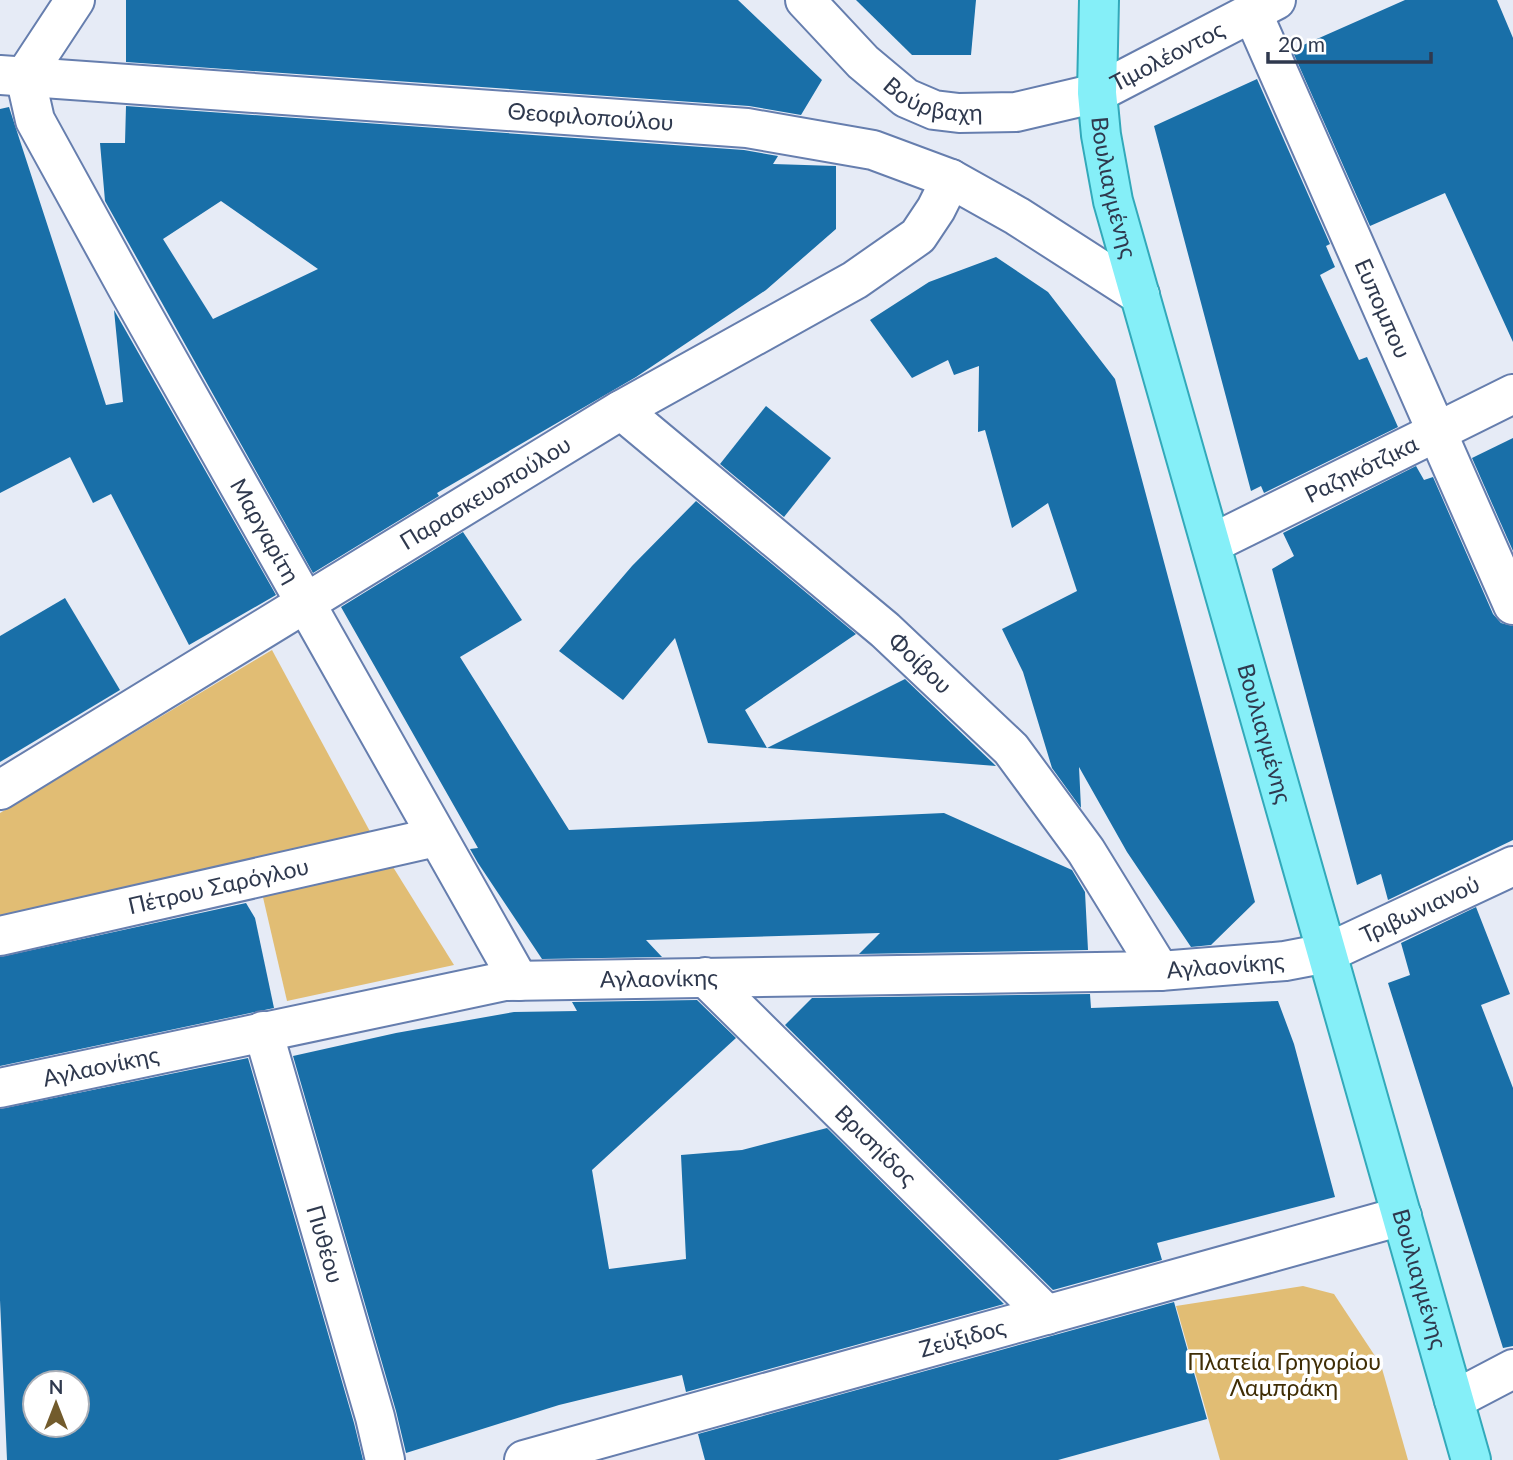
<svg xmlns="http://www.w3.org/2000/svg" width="1513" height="1460" viewBox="0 0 1513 1460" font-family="Lato,sans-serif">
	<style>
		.green { fill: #e1bd74 }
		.building { fill: #196fa8; fill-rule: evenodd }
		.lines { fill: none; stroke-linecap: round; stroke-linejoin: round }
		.street-casing { stroke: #667eae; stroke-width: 42 }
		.secondary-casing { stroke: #667eae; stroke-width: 42 }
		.primary-casing { stroke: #32a9ba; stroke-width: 42 }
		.street { stroke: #fff; stroke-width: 38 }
		.secondary { stroke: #fff; stroke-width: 38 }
		.primary { stroke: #85eff8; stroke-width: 38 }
		.labels { text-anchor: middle; stroke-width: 7; stroke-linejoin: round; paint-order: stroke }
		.street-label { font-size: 23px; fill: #2f394e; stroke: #fff }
		.park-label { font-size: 23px; fill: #402e06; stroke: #fff }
	</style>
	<rect width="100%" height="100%" fill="#e6ebf6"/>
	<g class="green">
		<polygon points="272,650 373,837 0,922 0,813"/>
		<polygon points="393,867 454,965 287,1001 262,893"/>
		<polygon points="1303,1286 1334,1294 1381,1365 1408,1460 1220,1460 1176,1306"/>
	</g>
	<g class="building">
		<polygon points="126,0 738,0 822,80 801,115 749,106 126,62"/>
		<polygon points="856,0 976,0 971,55 912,55"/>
		<polygon points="1405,0 1497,0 1513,38 1513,342 1445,193 1370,226 1292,50"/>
		<polygon points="1257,79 1330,244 1326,246 1335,267 1320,275 1359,360 1367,357 1398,427 1264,493 1261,486 1251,491 1154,126"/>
		<path d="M 126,106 L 744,150 L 778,156 L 773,164 L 836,166 L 836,229 L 766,290 L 636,377 L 437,493 L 439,496 L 313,573 L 105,201 L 100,143 L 125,143 ZM 221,201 L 318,269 L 213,319 L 163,239 Z"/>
		<polygon points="9,107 106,405 123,402 114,310 276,595 189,645 111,494 93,503 70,457 0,493 0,109"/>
		<polygon points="996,257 1048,292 1115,379 1255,902 1211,945 1191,947 1127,852 1079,767 1081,808 1052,768 1023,672 1002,629 1077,591 1048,503 1012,528 985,430 978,432 979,366 954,375 948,360 912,378 870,320 929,282"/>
		<polygon points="766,406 831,458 784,517 720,464"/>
		<polygon points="1513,438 1513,551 1472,458"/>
		<polygon points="1416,466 1424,480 1433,477 1493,614 1501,623 1513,626 1513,840 1388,900 1381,874 1357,885 1272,569 1294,556 1283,533"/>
		<polygon points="696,501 856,634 745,710 767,748 708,743 675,638 623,700 559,651 632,566"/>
		<polygon points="463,532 522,620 460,657 569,830 944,813 1072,870 1085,892 1088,950 859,954 880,933 646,940 662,957 542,959 478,863 470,849 478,848 341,607"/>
		<polygon points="65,598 120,690 0,762 0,636"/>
		<polygon points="905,679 996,766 767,748"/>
		<polygon points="246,903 255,918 274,1008 0,1066 0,957"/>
		<polygon points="1476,907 1510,994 1481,1005 1513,1088 1513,1346 1503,1348 1388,983 1410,975 1401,943"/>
		<polygon points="1090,994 1091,1008 1278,1001 1294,1044 1335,1197 1157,1243 1162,1260 1053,1290 785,1025 812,998"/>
		<polygon points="697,1000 736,1038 592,1170 609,1269 686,1259 681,1155 742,1150 827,1128 1004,1304 686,1392 682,1375 559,1405 406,1453 396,1411 293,1056 396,1033 514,1012 577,1011 572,1002"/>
		<path d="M 248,1058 L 354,1423 L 363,1460 L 7,1460 L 0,1300 L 0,1109 ZM 35,1383 L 77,1383 L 77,1425 L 35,1425 Z"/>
		<polygon points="1174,1302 1207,1419 1058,1460 705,1460 698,1434"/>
	</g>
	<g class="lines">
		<defs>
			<g id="street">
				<path id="s1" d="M 75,0 L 25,76 L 35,120 L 128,289 L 519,981"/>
				<path id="s2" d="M 1252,12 L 1513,605"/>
				<path id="s3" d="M 0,75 L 747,128 L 873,150 L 951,179 L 1017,216 L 1140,295"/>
				<path id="s4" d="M 621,410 L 885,630 L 1011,749 L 1086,851 L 1160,971"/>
				<path id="s5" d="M 1211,544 L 1513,394"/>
				<path id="s6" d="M 0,790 L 621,410 L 855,280 L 918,236 L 936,209 L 951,179"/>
				<path id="s7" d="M 0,936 L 436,837"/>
				<path id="s8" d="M 705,977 L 1047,1315"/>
				<path id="s9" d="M 263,1031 L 375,1417 L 385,1460"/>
				<path id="s10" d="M 0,1088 L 505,981 L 1160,971 L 1285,961 L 1327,953 L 1513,866"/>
				<path id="s11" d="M 524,1460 L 1402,1216"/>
			</g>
			<g id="secondary">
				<path id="s12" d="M 805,0 L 863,62 L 906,98 L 934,110 L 959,113 L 1016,112 L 1097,93 L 1276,0"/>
				<polyline points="1454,1400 1513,1369"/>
			</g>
			<g id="primary">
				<path id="s13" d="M 1099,0 L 1097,93 L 1101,135 L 1113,201 L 1471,1460"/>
			</g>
		</defs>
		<use href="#street" class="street-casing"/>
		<use href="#secondary" class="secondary-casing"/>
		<use href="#primary" class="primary-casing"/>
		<use href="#street" class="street"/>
		<use href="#secondary" class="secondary"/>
		<use href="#primary" class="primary"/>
	</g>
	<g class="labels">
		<g class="street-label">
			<text dy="8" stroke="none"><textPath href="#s12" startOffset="416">Τιμολέοντος</textPath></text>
			<text dy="8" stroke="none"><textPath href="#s12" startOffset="168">Βούρβαχη</textPath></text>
			<text dy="8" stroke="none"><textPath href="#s3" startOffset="592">Θεοφιλοπούλου</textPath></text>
			<text dy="8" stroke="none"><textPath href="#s13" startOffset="189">Βουλιαγμένης</textPath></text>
			<text dy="8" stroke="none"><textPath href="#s2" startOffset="324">Ευπομπου</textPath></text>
			<text dy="8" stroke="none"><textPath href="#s5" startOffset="168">Ραζηκότζικα</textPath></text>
			<text dy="8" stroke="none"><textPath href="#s6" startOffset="569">Παρασκευοπούλου</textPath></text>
			<text dy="8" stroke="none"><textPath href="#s1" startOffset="607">Μαργαρίτη</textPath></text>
			<text dy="8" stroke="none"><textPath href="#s4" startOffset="392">Φοίβου</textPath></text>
			<text dy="8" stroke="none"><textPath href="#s13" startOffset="756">Βουλιαγμένης</textPath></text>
			<text dy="8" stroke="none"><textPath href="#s7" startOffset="224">Πέτρου Σαρόγλου</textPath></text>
			<text dy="8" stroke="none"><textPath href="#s10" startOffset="1442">Τριβωνιανού</textPath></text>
			<text dy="8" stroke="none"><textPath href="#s10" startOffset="1237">Αγλαονίκης</textPath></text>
			<text dy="8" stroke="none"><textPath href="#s10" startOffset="670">Αγλαονίκης</textPath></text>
			<text dy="8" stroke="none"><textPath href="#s10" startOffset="103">Αγλαονίκης</textPath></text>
			<text dy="8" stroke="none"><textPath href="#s8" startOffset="240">Βρισηίδος</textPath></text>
			<text dy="8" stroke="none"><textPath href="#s9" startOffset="222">Πυθέου</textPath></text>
			<text dy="8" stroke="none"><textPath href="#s13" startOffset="1323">Βουλιαγμένης</textPath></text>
			<text dy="8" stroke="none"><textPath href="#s11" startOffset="455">Ζεύξιδος</textPath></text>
		</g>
		<g class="park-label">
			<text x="1284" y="1370">Πλατεία Γρηγορίου<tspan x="1284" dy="26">Λαμπράκη</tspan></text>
		</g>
	</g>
	<g transform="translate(56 1404)"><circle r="33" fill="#ffffff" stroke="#acb0b8" stroke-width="2"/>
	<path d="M0-5L12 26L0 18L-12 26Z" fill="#725b2c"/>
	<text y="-10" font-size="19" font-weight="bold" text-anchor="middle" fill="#2f394e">N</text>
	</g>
	<path d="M1268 52v10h163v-10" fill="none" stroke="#2f394e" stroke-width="3.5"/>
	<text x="1278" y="52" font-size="21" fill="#2f394e" stroke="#ffffff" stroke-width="5" paint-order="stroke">20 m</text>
</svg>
